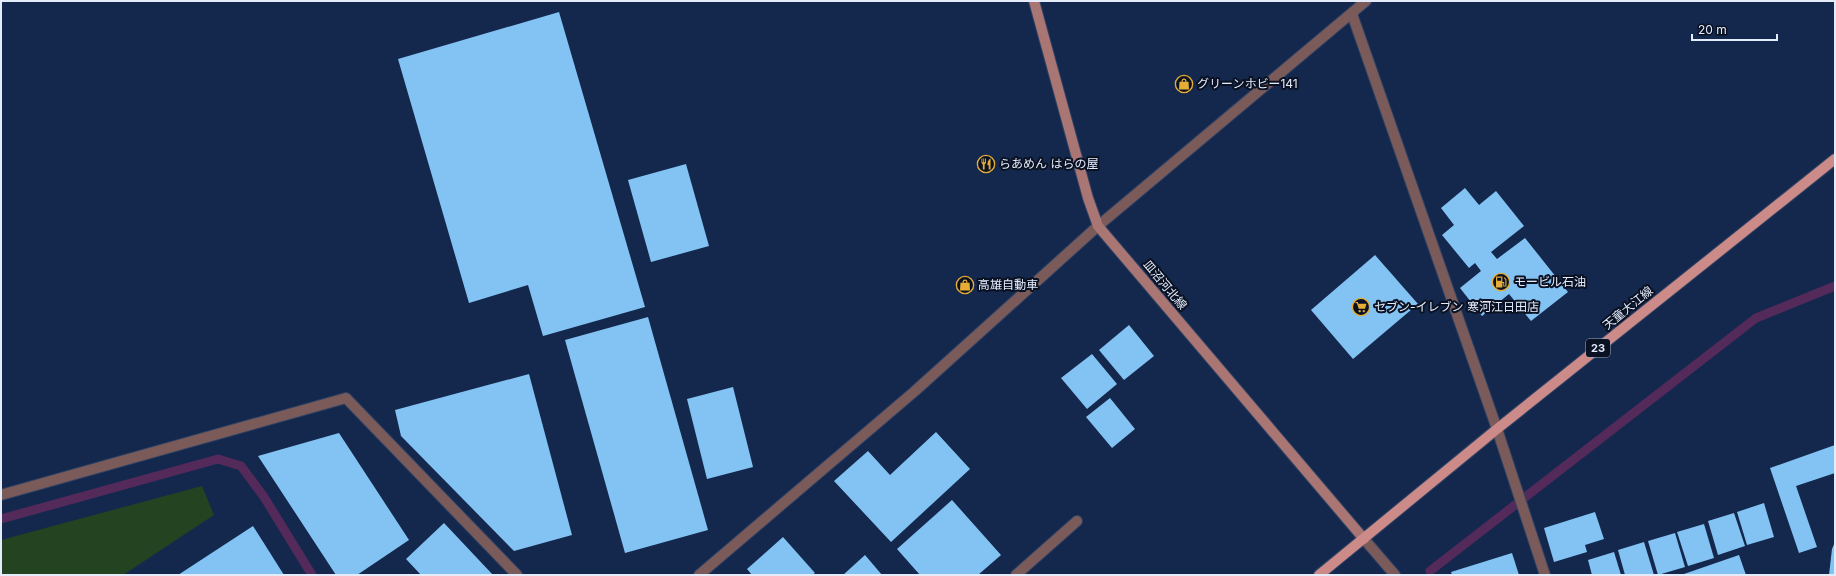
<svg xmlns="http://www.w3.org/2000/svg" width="1836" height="576" viewBox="0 0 1836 576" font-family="Inter,'Noto Sans JP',sans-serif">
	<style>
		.green { fill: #244321 }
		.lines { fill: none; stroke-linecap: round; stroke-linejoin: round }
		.stream { stroke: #542a5b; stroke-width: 9 }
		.building { fill: #83c3f3 }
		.service-casing { stroke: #314365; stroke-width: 12 }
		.tertiary-casing { stroke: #314365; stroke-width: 12 }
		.secondary-casing { stroke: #314365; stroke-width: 12 }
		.primary-casing { stroke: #314365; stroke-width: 12 }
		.service { stroke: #7b5b59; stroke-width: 10 }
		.tertiary { stroke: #7b5b59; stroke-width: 10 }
		.secondary { stroke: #a97674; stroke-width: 10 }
		.primary { stroke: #cc8b88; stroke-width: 10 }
		.labels { text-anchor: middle; stroke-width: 4; stroke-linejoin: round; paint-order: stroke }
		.shield { fill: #091122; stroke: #a2aaba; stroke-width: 1 }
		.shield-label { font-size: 11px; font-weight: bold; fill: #e4ecfb }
		.poi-label { font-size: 12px; fill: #e4ecfb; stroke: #091122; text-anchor: start }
		.street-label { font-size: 12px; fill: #e4ecfb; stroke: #091122 }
	</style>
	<rect width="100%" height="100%" fill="#14284d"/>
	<polygon class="green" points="202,486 214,515 123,575 1,575 1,540"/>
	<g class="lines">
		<g class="stream">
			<polyline points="1,519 218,459 241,466 264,497 312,575"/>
			<polyline points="1430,571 1756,318 1835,286"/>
		</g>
	</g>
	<g class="building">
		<polygon points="559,12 645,307 543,336 528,285 469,303 398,59"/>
		<polygon points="686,164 709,246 651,262 628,180"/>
		<polygon points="1465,188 1479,205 1496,191 1524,226 1491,252 1497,259 1525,238 1568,292 1531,321 1509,294 1482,316 1460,288 1481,271 1475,263 1469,268 1442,235 1454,225 1441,208"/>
		<polygon points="1375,255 1418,304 1353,359 1311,310"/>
		<polygon points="648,317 708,530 625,553 565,340"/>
		<polygon points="1129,325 1154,356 1124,380 1099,350"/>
		<polygon points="1092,354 1117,384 1087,409 1061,378"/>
		<polygon points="529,374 572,535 514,551 401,436 395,410"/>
		<polygon points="733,387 753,467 707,479 687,399"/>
		<polygon points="1110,398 1135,429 1112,448 1086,417"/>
		<polygon points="936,432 970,469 891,542 834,481 868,451 890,475"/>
		<polygon points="339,433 409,540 357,575 336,575 258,456"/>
		<polygon points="1835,445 1835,473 1796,486 1817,547 1799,553 1770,468"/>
		<polygon points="952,500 1001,555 978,575 920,575 897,549"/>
		<polygon points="1764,503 1774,537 1747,545 1737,512"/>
		<polygon points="1595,512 1604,539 1585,545 1587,552 1554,562 1544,528"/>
		<polygon points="1734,513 1745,546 1718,555 1708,521"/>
		<polygon points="444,523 493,575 421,575 406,559"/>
		<polygon points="1704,524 1714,558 1688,566 1677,532"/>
		<polygon points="253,526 284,575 178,575"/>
		<polygon points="1675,533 1685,567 1658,575 1648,541"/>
		<polygon points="783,537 815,573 812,575 752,575 747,569"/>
		<polygon points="1644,542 1654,575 1625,575 1618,550"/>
		<polygon points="1835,542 1835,575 1829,575 1832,549"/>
		<polygon points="1614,552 1621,575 1592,575 1588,560"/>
		<polygon points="1512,553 1519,575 1452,575 1451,572"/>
		<polygon points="865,555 882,575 843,575"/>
		<polygon points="1739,555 1746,575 1681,575"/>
	</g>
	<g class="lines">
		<defs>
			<g id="service">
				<polyline points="1352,14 1497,429 1545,575"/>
				<polyline points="1,495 346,398 517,575"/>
				<polyline points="1016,575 1077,521"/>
			</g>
			<g id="tertiary">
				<polyline points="1364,539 1395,575"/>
				<polyline points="699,575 915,391 1098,226 1366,1"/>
			</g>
			<polyline id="secondary" points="1034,1 1088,198 1098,226 1364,539"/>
			<polyline id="primary" points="1319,575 1497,429 1835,159"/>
		</defs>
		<use href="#service" class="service-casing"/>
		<use href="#tertiary" class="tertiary-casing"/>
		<use href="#secondary" class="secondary-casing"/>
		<use href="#primary" class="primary-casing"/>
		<use href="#service" class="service"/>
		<use href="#tertiary" class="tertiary"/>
		<use href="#secondary" class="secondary"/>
		<use href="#primary" class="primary"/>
	</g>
	<defs>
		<symbol id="shop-ring" viewBox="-11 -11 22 22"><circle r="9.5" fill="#091122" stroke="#e5ad35" stroke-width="1.5"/><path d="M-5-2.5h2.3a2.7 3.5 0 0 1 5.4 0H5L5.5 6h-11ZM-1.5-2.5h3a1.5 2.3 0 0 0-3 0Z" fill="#e5ad35"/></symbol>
		<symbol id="restaurant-ring" viewBox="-11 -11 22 22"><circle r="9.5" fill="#091122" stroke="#e5ad35" stroke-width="1.5"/><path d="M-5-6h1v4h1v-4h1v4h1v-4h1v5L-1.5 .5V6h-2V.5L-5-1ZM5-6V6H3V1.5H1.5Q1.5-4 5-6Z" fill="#e5ad35"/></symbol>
		<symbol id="fuel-ring" viewBox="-11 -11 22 22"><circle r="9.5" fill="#091122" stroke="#e5ad35" stroke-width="1.5"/><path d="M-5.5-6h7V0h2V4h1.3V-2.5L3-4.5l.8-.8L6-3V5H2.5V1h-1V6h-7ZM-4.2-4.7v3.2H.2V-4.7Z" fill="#e5ad35"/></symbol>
		<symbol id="supermarket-ring" viewBox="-11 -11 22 22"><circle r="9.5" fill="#091122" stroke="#e5ad35" stroke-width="1.5"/><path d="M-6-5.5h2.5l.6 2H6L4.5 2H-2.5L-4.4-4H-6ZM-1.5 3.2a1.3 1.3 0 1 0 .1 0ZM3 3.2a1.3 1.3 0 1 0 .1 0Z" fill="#e5ad35"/></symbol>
	</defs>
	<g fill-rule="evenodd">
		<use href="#shop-ring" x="1174" y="74" width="20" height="20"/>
		<use href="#restaurant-ring" x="976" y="154" width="20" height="20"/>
		<use href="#fuel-ring" x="1491" y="272" width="20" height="20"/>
		<use href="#shop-ring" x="955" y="275" width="20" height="20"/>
		<use href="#supermarket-ring" x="1351" y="297" width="20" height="20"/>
	</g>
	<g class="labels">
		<rect class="shield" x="1586" y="339" width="24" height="18" rx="3"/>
		<g class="shield-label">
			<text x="1598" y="352">23</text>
		</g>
		<g class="poi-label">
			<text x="1197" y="88">グリーンホビー141</text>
			<text x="999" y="168">らあめん はらの屋</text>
			<text x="1514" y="286">モービル石油</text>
			<text x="978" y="289">高雄自動車</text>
			<text x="1374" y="311">セブン-イレブン 寒河江日田店</text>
		</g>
		<g class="street-label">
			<text transform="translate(1165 285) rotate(50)" y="4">皿沼河北線</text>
			<text transform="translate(1628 308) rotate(-39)" y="4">天童大江線</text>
		</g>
	</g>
	<rect width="1836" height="576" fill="none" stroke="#e4ecfb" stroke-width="4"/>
	<path d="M1692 34v6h85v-6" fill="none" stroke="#e4ecfb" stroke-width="2"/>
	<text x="1698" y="34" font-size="12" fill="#e4ecfb" stroke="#091122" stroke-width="3" paint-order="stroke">20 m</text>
</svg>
